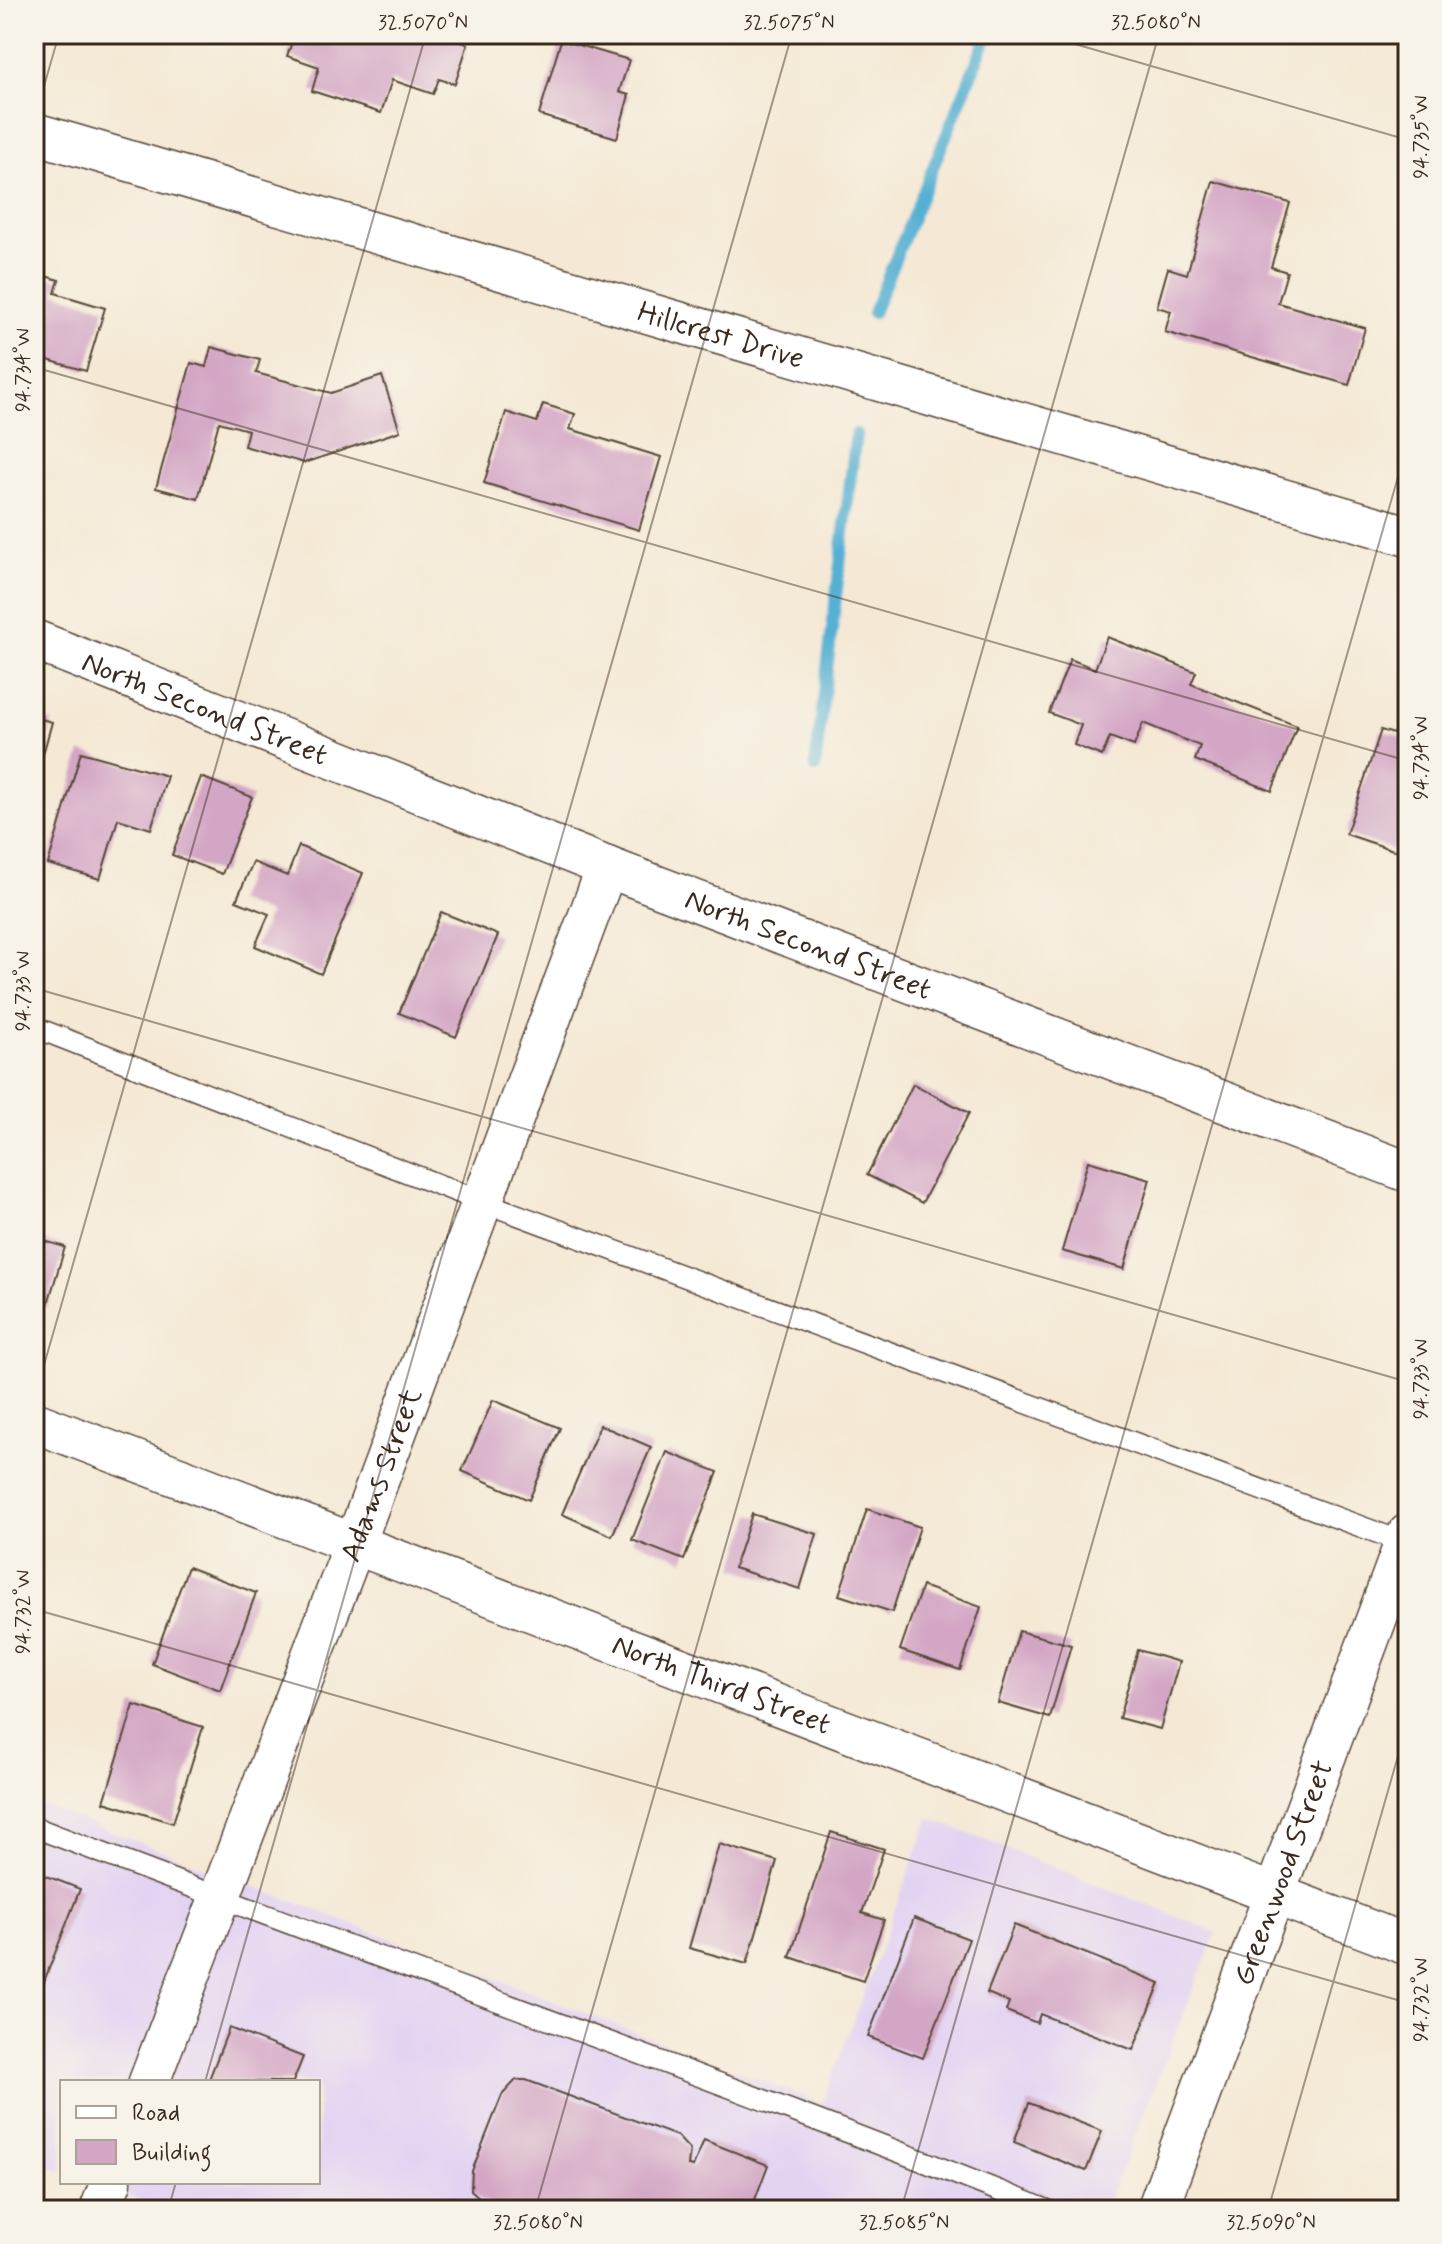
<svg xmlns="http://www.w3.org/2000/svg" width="1442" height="2244" viewBox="0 0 1442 2244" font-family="Mynerve,sans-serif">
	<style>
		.built { fill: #e3d3f3 }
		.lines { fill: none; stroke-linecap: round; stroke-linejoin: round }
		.stream { stroke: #55b0d3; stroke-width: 12 }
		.building { fill: #d3a6c5 }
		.lane-casing { stroke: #574739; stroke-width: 23 }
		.street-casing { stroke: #574739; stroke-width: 43 }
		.lane { stroke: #fff; stroke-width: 20 }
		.street { stroke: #fff; stroke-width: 40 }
		.ticks { fill: none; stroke: #3b2a1e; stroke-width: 2; stroke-opacity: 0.45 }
		.labels { text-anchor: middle; stroke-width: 6; stroke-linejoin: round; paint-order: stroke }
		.street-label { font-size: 30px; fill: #3b2a1e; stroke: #f7f3e8 }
		.neatline { fill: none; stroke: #3b2a1e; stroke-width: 3 }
		.ticks-label { font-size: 20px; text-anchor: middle; fill: #3b2a1e }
	</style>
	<rect width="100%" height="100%" fill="#f7f3e8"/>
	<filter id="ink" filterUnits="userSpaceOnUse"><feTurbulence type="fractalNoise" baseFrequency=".0125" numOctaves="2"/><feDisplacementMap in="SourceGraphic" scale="16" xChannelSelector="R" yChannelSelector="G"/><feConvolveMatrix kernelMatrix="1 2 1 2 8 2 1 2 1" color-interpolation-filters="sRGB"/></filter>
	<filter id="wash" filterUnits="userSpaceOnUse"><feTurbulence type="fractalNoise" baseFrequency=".006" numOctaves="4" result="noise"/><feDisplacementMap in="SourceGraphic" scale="32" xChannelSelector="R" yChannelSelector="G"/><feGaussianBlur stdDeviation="1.8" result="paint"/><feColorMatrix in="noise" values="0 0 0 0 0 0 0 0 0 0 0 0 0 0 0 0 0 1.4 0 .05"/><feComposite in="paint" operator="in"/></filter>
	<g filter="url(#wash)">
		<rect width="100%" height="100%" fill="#f5e9d5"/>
		<polygon class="built" points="34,1802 822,2104 929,1818 1216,1932 1105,2210 166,2210 90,2182 318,2182 318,2082 62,2082 62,2172 34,2161"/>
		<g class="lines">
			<g class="stream">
				<polyline points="873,313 988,34"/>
				<polyline points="815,767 856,434"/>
			</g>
		</g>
		<g id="blocks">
			<g class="building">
				<polygon points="295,34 457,34 455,40 468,44 455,84 439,79 433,94 392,80 381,113 312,91 319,67 287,56"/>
				<polygon points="561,40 629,60 619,92 629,95 617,138 539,115"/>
				<polygon points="1407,65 1408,66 1408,97 1399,95"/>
				<polygon points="1213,181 1290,203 1271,267 1287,272 1278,303 1365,328 1349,385 1165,332 1171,311 1157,307 1168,268 1187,274"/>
				<polygon points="34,273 59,280 55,293 105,308 86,371 41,358 34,379"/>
				<polygon points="211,347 260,360 256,373 331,393 382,376 400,431 304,463 244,446 248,430 219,422 198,499 156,488 191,363 206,367"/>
				<polygon points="543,404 575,414 570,429 661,457 639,530 484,483 506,412 537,422"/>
				<polygon points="1107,637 1196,672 1191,684 1297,726 1272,791 1195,760 1200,746 1143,723 1134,746 1110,737 1102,756 1074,745 1081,725 1049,713 1070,659 1095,669"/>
				<polygon points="34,717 52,722 37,776 34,775"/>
				<polygon points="1408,724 1408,855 1346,834 1381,730 1403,737"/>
				<polygon points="81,752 167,776 151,829 118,819 100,879 48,864"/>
				<polygon points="201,777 252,797 222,874 172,855"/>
				<polygon points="299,846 363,873 321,974 255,946 269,914 236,901 253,862 287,876"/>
				<polygon points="441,912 498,935 456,1037 399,1013"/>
				<polygon points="913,1084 969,1113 922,1203 867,1175"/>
				<polygon points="1088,1161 1150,1179 1124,1269 1062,1251"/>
				<polygon points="34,1238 65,1247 47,1307 34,1303"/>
				<polygon points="493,1400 560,1428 529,1500 462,1471"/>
				<polygon points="600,1425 651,1447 612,1536 562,1514"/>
				<polygon points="667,1452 718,1472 684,1560 632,1540"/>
				<polygon points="867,1509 920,1527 892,1612 839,1595"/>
				<polygon points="752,1514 817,1534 800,1589 734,1568"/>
				<polygon points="188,1567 256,1593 220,1690 152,1664"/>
				<polygon points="922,1586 981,1607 960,1670 900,1650"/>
				<polygon points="1019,1631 1071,1645 1050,1718 998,1703"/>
				<polygon points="1138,1650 1179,1662 1160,1729 1119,1718"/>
				<polygon points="134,1705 203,1727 173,1823 104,1802"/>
				<polygon points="831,1832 884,1849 862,1913 884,1920 863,1981 790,1957"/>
				<polygon points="719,1844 777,1861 747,1964 689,1948"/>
				<polygon points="34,1871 80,1889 34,2007"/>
				<polygon points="914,1918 969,1939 923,2058 868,2037"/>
				<polygon points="1014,1925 1160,1983 1133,2050 1040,2014 1037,2023 1006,2011 1009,2002 987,1993"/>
				<polygon points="229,2028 303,2057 293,2082 208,2082"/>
				<polygon points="516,2080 526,2080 677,2136 690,2150 688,2166 693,2167 704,2140 768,2165 751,2210 508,2210 482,2200 471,2190 472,2171 502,2095"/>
				<polygon points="1029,2103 1102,2131 1086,2171 1014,2142"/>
			</g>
		</g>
	</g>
	<g filter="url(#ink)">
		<use href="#blocks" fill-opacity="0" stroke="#574739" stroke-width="2"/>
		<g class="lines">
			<defs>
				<g id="lane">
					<polyline points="34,1027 483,1202 1408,1544"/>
					<path d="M 34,1827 C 371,1957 712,2076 1047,2210"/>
				</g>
				<g id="street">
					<path id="s1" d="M 34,133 L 1408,536"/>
					<path id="s2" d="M 34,640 L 607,867 L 1408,1172"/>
					<path id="s3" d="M 34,1422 L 1408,1945"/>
					<path id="s4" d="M 149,2082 L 355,1543 L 607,867"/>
					<polyline points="100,2210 111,2182"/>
					<path id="s5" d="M 1157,2210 L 1408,1534"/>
				</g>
			</defs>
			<use href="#lane" class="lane-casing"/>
			<use href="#street" class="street-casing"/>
			<use href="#lane" class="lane"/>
			<use href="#street" class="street"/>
		</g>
	</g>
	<path class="ticks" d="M 1040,34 L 1408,140M 34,121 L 59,34M 34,367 L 1408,761M 34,988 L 1408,1382M 34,1400 L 426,34M 34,1609 L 1408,2003M 205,2082 L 792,34M 168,2210 L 176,2182M 535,2210 L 1159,34M 901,2210 L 1408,442M 1268,2210 L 1408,1721"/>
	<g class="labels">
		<g class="street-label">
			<text dy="10" stroke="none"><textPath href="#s1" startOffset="716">Hillcrest Drive</textPath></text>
			<text dy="10" stroke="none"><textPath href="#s2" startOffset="184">North Second Street</textPath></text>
			<text dy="10" stroke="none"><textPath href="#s2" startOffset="832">North Second Street</textPath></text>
			<text dy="10" stroke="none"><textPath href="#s4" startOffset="650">Adams Street</textPath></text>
			<text dy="10" stroke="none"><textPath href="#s3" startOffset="736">North Third Street</textPath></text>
			<text dy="10" stroke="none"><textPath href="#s5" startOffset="360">Greenwood Street</textPath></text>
		</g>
	</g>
	<rect width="1442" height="2244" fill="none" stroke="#f7f3e8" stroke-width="88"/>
	<rect x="60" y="2080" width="260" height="104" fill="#f7f3e8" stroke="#aca397" stroke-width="2"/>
	<rect x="76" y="2106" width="40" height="12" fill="#ffffff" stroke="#aca397" stroke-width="2"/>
	<text x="132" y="2120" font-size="24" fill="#3b2a1e">Road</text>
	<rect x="76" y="2140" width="40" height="24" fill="#d3a6c5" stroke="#aca397" stroke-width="2"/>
	<text x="132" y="2160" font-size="24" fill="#3b2a1e">Building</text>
	<rect x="44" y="44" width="1354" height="2156" class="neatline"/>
	<g class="ticks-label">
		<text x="423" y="29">32.5070°N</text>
		<text x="789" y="29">32.5075°N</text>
		<text x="1156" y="29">32.5080°N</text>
		<text transform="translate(1420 137) rotate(-90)" y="7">94.735°W</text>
		<text transform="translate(22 370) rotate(-90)" y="7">94.734°W</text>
		<text transform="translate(1420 758) rotate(-90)" y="7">94.734°W</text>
		<text transform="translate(22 991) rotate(-90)" y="7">94.733°W</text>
		<text transform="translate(1420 1379) rotate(-90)" y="7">94.733°W</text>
		<text transform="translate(22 1612) rotate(-90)" y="7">94.732°W</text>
		<text transform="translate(1420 2000) rotate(-90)" y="7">94.732°W</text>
		<text x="538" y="2229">32.5080°N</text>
		<text x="904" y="2229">32.5085°N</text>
		<text x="1271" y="2229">32.5090°N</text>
	</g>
</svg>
